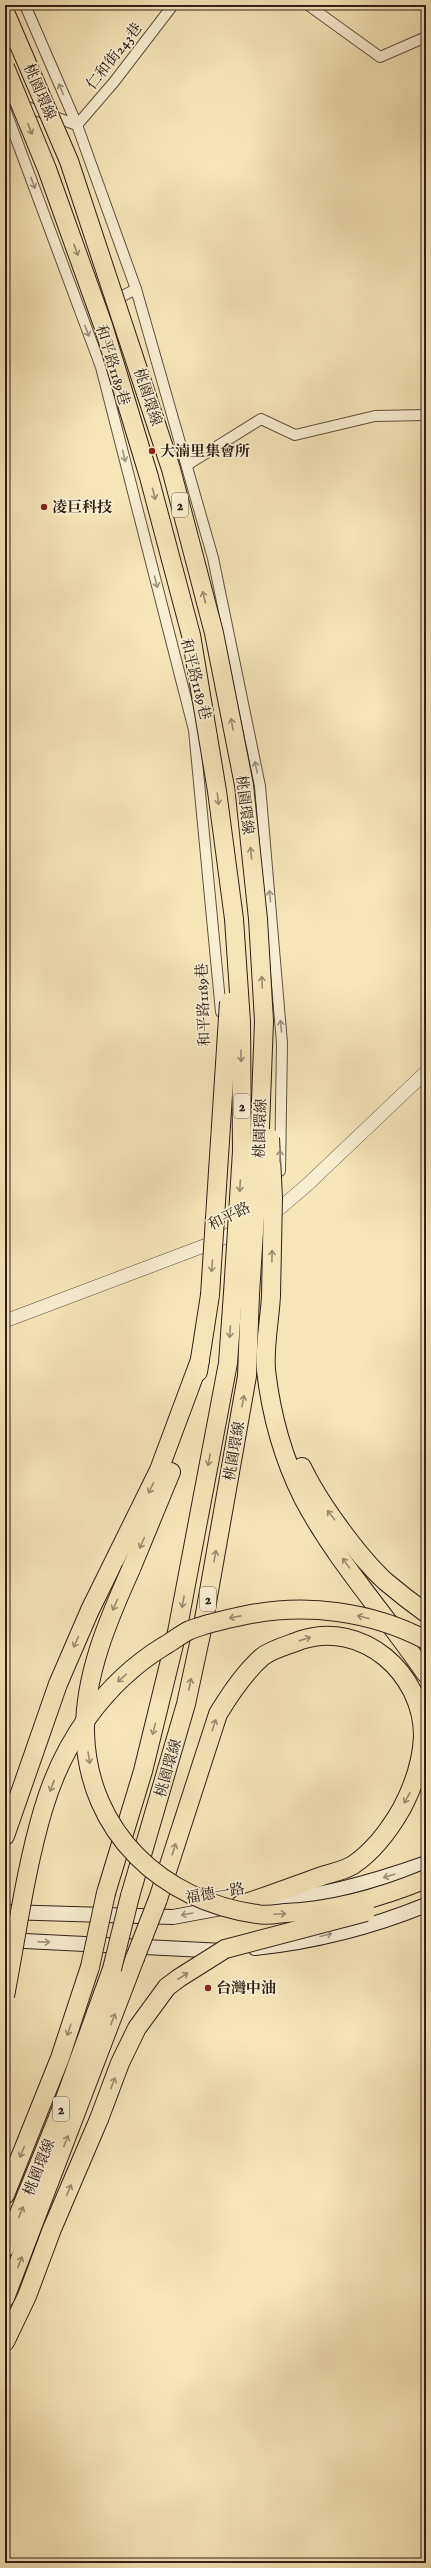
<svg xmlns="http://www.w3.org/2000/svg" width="431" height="2568" viewBox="0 0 431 2568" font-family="'IM FELL English','Noto Serif TC',serif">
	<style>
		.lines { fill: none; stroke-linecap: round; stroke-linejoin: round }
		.minor-casing { stroke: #60523e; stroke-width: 12 }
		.tertiary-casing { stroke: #60523e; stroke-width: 14 }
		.secondary-casing { stroke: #2e2016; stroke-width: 16 }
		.motorway-casing { stroke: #2e2016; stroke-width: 20 }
		.minor { stroke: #f8efd1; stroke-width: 10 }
		.tertiary { stroke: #f8efd1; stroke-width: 13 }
		.secondary { stroke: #f8efd1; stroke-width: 14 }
		.motorway { stroke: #f5e6b8; stroke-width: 18 }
		.motorway-bridge-casing { stroke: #2e2016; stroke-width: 20; stroke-linecap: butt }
		.motorway-bridge { stroke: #f5e6b8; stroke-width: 18 }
		.oneway { stroke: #9d927d }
		.oneway2 { stroke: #9b8d6f }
		.poi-dot { fill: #8f2418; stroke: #f8efd1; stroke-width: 1.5 }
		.labels { text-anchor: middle; stroke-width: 3.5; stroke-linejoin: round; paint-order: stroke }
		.shield { fill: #f8efd1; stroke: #6b5e4e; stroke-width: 1 }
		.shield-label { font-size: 14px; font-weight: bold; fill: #2e2016 }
		.street-label { font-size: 15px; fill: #2e2016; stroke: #f8efd1 }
		.poi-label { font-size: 15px; font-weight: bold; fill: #2e2016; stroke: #f8efd1; text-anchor: start }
	</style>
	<rect width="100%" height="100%" fill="#f5e6b8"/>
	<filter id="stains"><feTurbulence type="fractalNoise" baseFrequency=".005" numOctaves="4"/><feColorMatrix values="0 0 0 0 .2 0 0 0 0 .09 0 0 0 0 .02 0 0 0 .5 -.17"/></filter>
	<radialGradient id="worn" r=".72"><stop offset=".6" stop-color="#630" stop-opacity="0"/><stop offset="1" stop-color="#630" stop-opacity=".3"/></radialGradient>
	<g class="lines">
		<defs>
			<g id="minor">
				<polyline points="25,5 77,125 136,289 213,558 260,786 282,1043 280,1171"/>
				<polyline points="308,5 380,57 426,37"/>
				<polyline points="5,99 77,125"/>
				<polyline points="5,109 101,367 194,730 221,1012"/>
				<polyline points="77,125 114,82 173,5"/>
				<polyline points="94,311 136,289"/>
				<polyline points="187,465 261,419 295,435 375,416 426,415"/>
			</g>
			<g id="tertiary">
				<polyline points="267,1215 279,1209 307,1185 426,1072"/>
				<polyline points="5,1321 217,1241 243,1227"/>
			</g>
			<g id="secondary">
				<path d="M 262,1903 C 317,1897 373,1882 426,1863"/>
				<polyline points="5,1912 173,1917 227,1907"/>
				<polyline points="5,1940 224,1951"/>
				<path d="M 255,1948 C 312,1942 372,1927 426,1905"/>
			</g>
			<g id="motorway">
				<path d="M 271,1295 C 270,1319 264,1346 266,1370 C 271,1414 283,1458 303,1498 C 336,1561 386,1615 426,1674"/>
				<polyline points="198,1372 210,1295"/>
				<path d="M 302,1467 C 318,1501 357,1555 385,1581 C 398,1592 412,1603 426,1613"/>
				<polyline points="131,1569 171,1472"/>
				<polyline points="5,1836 58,1684 90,1610 159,1470 200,1360"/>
				<polyline points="106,1893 143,1771 177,1632 228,1363 233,1293"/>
				<polyline points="130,1896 186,1704 203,1625 247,1376 250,1294"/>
				<path d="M 158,1899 L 218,1714 C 230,1694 244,1673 262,1657 C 272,1649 289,1645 301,1640 C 362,1620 423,1673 423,1736 C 422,1760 413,1787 402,1808 C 390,1829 374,1851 353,1865 C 345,1870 332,1873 322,1876 C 295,1886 267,1896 240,1905"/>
				<polyline points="5,2195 60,2058 90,1967"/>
				<polyline points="5,2248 59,2115 112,1969"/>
				<polyline points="5,2298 135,1958"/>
				<polyline points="5,2342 27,2296 52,2229 99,2119"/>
			</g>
		</defs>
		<use href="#minor" class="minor-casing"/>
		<use href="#tertiary" class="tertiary-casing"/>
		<use href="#secondary" class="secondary-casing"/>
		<use href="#motorway" class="motorway-casing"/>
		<use href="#minor" class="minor"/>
		<use href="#tertiary" class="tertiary"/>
		<use href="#secondary" class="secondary"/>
		<use href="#motorway" class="motorway"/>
		<defs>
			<g id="motorway-bridge">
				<polyline points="5,12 69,161 171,469 214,633 244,785 258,919 264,1021 259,1154 250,1294"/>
				<polyline points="5,67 47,169 103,325 149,477 191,635 217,791 234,919 241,1022 242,1151 233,1293"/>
				<polyline points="270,1138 273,1198 271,1295"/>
				<polyline points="210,1295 229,1002"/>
				<path d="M 131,1569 C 108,1620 84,1676 85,1733 C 88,1832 162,1901 257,1914 C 266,1916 276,1914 285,1913 C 334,1911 380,1898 426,1879"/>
				<polyline points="135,1958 158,1899"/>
				<polyline points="90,1967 106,1893"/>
				<polyline points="112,1969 130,1896"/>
				<path d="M 5,1996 C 17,1934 25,1871 43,1810 C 63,1742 104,1683 164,1646 C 173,1641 181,1634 190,1630 C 208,1623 227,1619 246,1615 C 307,1603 370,1611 426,1640"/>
				<polyline points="99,2119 120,2063 137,2028 167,1987 179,1978 225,1949 366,1912"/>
			</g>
		</defs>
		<use href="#motorway-bridge" class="motorway-bridge-casing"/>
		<use href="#motorway-bridge" class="motorway-bridge"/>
	</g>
	<defs><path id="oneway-shaft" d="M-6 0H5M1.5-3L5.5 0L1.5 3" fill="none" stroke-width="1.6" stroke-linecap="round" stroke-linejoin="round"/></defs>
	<g class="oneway">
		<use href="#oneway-shaft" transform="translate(61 89) rotate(-113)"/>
		<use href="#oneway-shaft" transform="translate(33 183) rotate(70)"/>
		<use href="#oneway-shaft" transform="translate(87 331) rotate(69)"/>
		<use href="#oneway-shaft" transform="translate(124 456) rotate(76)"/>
		<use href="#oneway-shaft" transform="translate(156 582) rotate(76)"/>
		<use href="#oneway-shaft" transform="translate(256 767) rotate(-102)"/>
		<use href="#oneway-shaft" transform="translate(270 896) rotate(-95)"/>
		<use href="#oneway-shaft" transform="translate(281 1026) rotate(-95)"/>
		<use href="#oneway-shaft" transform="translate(280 1156) rotate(-89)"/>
		<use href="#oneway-shaft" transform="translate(389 1876) rotate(164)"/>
		<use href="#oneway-shaft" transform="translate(187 1914) rotate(170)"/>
		<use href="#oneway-shaft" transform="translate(326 1935) rotate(-15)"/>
		<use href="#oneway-shaft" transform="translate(44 1942) rotate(2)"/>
	</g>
	<g class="oneway2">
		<use href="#oneway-shaft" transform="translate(30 129) rotate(68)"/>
		<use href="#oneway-shaft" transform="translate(76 250) rotate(70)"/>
		<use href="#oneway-shaft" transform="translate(154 494) rotate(75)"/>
		<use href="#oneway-shaft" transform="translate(204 597) rotate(-105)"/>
		<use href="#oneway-shaft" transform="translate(232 724) rotate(-101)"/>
		<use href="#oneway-shaft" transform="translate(218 799) rotate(83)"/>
		<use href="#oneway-shaft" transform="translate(251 853) rotate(-96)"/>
		<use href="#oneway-shaft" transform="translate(262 982) rotate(-93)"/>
		<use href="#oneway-shaft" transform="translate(241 1056) rotate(89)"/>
		<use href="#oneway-shaft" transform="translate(240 1186) rotate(94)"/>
		<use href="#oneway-shaft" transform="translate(272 1256) rotate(-89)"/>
		<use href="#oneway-shaft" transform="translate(212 1266) rotate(95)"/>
		<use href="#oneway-shaft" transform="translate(230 1332) rotate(94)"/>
		<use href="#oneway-shaft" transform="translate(243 1401) rotate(-80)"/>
		<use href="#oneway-shaft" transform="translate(209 1460) rotate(101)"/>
		<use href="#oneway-shaft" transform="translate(151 1488) rotate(116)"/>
		<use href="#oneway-shaft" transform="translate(331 1515) rotate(-128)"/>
		<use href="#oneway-shaft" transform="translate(142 1543) rotate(113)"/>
		<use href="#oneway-shaft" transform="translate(215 1556) rotate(-80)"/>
		<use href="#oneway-shaft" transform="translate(346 1563) rotate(-126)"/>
		<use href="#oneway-shaft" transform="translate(183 1602) rotate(100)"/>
		<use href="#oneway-shaft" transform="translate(115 1605) rotate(114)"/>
		<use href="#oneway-shaft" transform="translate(235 1617) rotate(169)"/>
		<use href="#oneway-shaft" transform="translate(363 1617) rotate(-166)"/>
		<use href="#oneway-shaft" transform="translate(305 1639) rotate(-18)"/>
		<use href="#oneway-shaft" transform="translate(76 1642) rotate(114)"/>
		<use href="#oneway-shaft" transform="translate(122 1678) rotate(138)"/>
		<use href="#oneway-shaft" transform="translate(190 1684) rotate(-78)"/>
		<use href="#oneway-shaft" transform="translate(214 1725) rotate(-72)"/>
		<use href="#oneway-shaft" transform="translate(154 1729) rotate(104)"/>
		<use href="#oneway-shaft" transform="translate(89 1758) rotate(81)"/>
		<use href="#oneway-shaft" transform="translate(52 1786) rotate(111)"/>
		<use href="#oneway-shaft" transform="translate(407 1798) rotate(119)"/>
		<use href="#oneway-shaft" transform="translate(174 1849) rotate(-72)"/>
		<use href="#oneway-shaft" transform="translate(280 1914) rotate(-3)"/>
		<use href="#oneway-shaft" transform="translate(183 1976) rotate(-33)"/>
		<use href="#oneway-shaft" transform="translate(113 2019) rotate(-69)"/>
		<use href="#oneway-shaft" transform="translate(69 2030) rotate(108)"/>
		<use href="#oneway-shaft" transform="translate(113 2083) rotate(-69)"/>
		<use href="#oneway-shaft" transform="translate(66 2141) rotate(-69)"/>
		<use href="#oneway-shaft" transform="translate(22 2152) rotate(112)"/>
		<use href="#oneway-shaft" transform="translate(69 2190) rotate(-67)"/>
		<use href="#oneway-shaft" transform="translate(21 2212) rotate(-67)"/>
		<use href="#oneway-shaft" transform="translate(20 2262) rotate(-69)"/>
	</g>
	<g class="poi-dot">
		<circle cx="152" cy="451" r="4"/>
		<circle cx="44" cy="507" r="4"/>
		<circle cx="208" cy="1988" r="4"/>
	</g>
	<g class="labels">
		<g class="shield">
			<rect x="172" y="493" width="16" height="24" rx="3"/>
			<rect x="234" y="1094" width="16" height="24" rx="3"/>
			<rect x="200" y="1587" width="16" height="24" rx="3"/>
			<rect x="53" y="2097" width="16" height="24" rx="3"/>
		</g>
		<g class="shield-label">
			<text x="180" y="510">2</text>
			<text x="242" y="1111">2</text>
			<text x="208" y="1604">2</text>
			<text x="61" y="2114">2</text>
		</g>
		<g class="street-label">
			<text transform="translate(114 56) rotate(-52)" y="5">仁和街243巷</text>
			<text transform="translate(40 92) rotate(67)" y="5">桃園環線</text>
			<text transform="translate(113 365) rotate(73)" y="5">和平路1189巷</text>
			<text transform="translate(148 397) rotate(72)" y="5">桃園環線</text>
			<text transform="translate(196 679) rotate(76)" y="5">和平路1189巷</text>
			<text transform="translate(245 805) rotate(83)" y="5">桃園環線</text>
			<text transform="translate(203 1005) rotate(-92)" y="5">和平路1189巷</text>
			<text transform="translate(260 1128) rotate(-88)" y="5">桃園環線</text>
			<text transform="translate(229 1216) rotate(-26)" y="5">和平路</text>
			<text transform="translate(234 1451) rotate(-80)" y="5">桃園環線</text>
			<text transform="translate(168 1768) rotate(-74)" y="5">桃園環線</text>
			<text transform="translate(215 1893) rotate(-9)" y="5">福德一路</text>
			<text transform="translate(39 2167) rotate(-68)" y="5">桃園環線</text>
		</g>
		<g class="poi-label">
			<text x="160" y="456">大湳里集會所</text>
			<text x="52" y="512">凌巨科技</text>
			<text x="216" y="1993">台灣中油</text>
		</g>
	</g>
	<rect width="431" height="2568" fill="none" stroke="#f5e6b8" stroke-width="20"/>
	<rect x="6" y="6" width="419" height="2556" fill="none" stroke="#2e2016" stroke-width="2"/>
	<rect x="10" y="10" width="411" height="2548" fill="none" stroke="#2e2016"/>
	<rect width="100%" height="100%" filter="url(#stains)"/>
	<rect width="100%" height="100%" fill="url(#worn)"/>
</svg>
